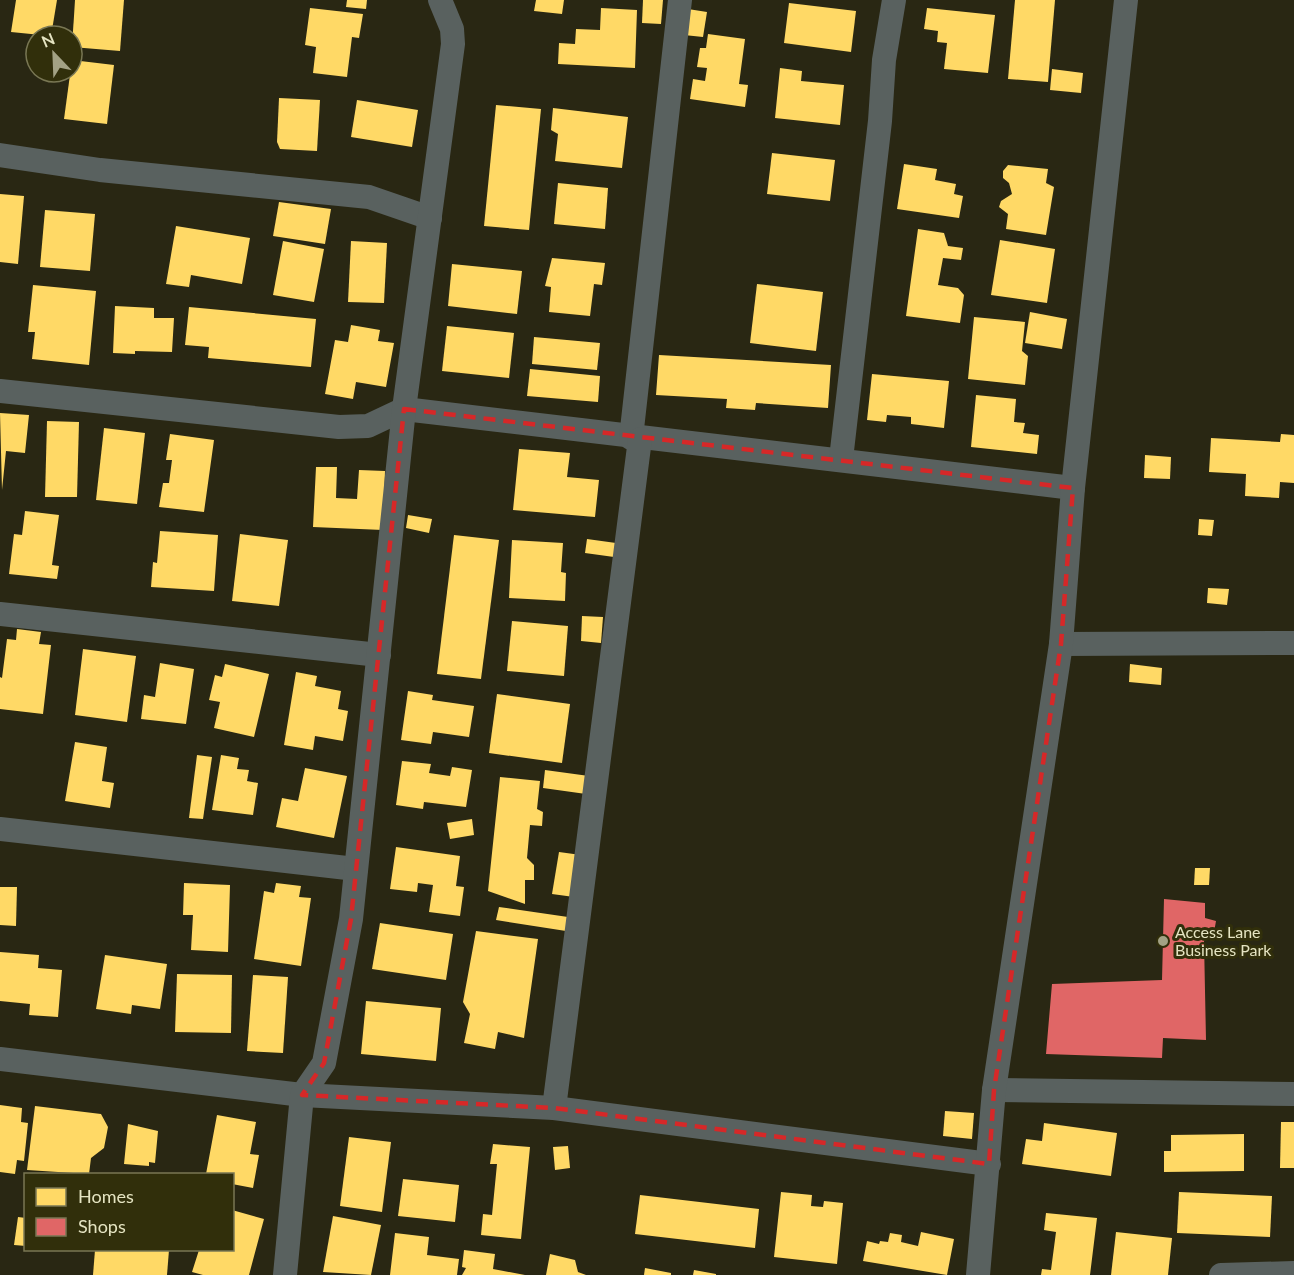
<svg xmlns="http://www.w3.org/2000/svg" width="1294" height="1275" viewBox="0 0 1294 1275" font-family="Lato,sans-serif">
	<style>
		.homes { fill: #ffd966 }
		.shops { fill: #e06666 }
		.lines { fill: none; stroke-linecap: round; stroke-linejoin: round }
		.street { stroke: #59615f; stroke-width: 24 }
		.marked { fill: none; stroke: #d62828; stroke-width: 4.5; stroke-dasharray: 12 8; stroke-linejoin: round }
		.poi-dot { fill: #a3a285; stroke: #312f0b; stroke-width: 2 }
		.labels { text-anchor: middle; stroke-width: 6; stroke-linejoin: round; paint-order: stroke }
		.poi-label { font-size: 16px; fill: #e5e4c2; stroke: #312f0b; text-anchor: start }
	</style>
	<rect width="100%" height="100%" fill="#292713"/>
	<g class="homes">
		<polygon points="16,0 57,0 51,36 11,32"/>
		<polygon points="75,0 124,0 120,51 72,47"/>
		<polygon points="347,0 367,0 366,9 346,7"/>
		<polygon points="536,0 564,0 562,14 534,11"/>
		<polygon points="643,0 663,0 661,24 642,23"/>
		<polygon points="1015,0 1055,0 1048,82 1008,79"/>
		<polygon points="789,3 856,11 851,52 784,43"/>
		<polygon points="310,8 363,14 359,38 352,37 347,77 313,73 316,47 305,45"/>
		<polygon points="601,8 637,10 635,68 558,64 559,43 575,44 576,29 600,30"/>
		<polygon points="927,8 995,15 988,73 944,69 947,43 937,42 938,31 924,29"/>
		<polygon points="688,9 707,12 703,37 684,35"/>
		<polygon points="708,34 745,39 739,84 748,85 745,107 690,99 693,79 705,81 707,68 697,67 700,48 706,48"/>
		<polygon points="72,60 114,65 107,124 64,119"/>
		<polygon points="780,68 802,71 801,81 844,85 840,125 775,118"/>
		<polygon points="1052,69 1083,73 1081,93 1050,90"/>
		<polygon points="279,98 320,100 317,151 280,149 277,142"/>
		<polygon points="357,100 418,110 412,147 351,137"/>
		<polygon points="496,105 541,109 529,230 484,226"/>
		<polygon points="553,108 628,117 622,168 555,161 558,134 551,130"/>
		<polygon points="772,153 835,160 830,201 767,194"/>
		<polygon points="904,164 937,169 935,180 956,184 954,194 963,196 959,218 897,209"/>
		<polygon points="1008,165 1048,169 1046,183 1054,187 1046,235 1006,229 1008,214 999,207 1001,201 1012,194 1009,183 1003,178 1003,171"/>
		<polygon points="558,183 608,188 605,229 554,224"/>
		<polygon points="0,194 24,196 18,264 0,262"/>
		<polygon points="279,202 331,209 325,244 273,236"/>
		<polygon points="45,210 95,214 90,271 40,267"/>
		<polygon points="176,226 250,238 242,284 191,275 189,287 166,284"/>
		<polygon points="918,229 944,233 948,246 963,248 961,260 943,258 938,285 958,288 964,295 960,323 906,316"/>
		<polygon points="1000,240 1055,249 1047,303 991,295"/>
		<polygon points="283,241 324,249 314,302 273,295"/>
		<polygon points="351,241 387,243 384,303 348,302"/>
		<polygon points="552,258 605,263 602,285 594,284 590,316 549,312 551,287 545,286"/>
		<polygon points="452,264 522,271 517,314 448,306"/>
		<polygon points="757,284 823,292 816,351 750,343"/>
		<polygon points="33,285 96,291 89,365 32,359 35,332 28,332"/>
		<polygon points="115,306 154,308 154,318 174,318 172,352 135,351 135,354 113,353"/>
		<polygon points="189,307 316,319 311,367 208,358 209,347 185,345"/>
		<polygon points="1030,312 1067,319 1062,349 1025,343"/>
		<polygon points="974,317 1025,322 1022,351 1028,356 1025,385 968,379"/>
		<polygon points="351,325 380,330 378,341 394,343 386,387 356,382 353,399 325,394 335,340 348,342"/>
		<polygon points="447,326 514,333 509,378 442,371"/>
		<polygon points="534,337 600,343 597,370 532,364"/>
		<polygon points="659,355 831,365 828,408 756,403 755,410 726,408 727,399 656,395"/>
		<polygon points="530,369 600,376 598,402 527,396"/>
		<polygon points="872,374 949,381 944,428 911,424 911,417 887,415 886,422 867,420"/>
		<polygon points="976,395 1016,399 1014,422 1025,423 1023,433 1039,435 1037,454 971,447"/>
		<polygon points="0,413 29,415 25,453 6,451 2,490"/>
		<polygon points="47,421 79,422 77,497 45,497"/>
		<polygon points="104,428 145,433 137,504 96,500"/>
		<polygon points="170,434 214,440 204,512 159,507 163,483 169,483 172,460 166,460"/>
		<polygon points="1281,434 1294,435 1294,483 1280,482 1279,498 1245,496 1246,474 1209,472 1211,438 1280,442"/>
		<polygon points="519,449 570,453 567,477 599,480 595,517 513,510"/>
		<polygon points="1145,455 1171,457 1170,479 1144,478"/>
		<polygon points="316,467 337,467 336,498 357,499 359,470 385,471 383,530 313,527"/>
		<polygon points="25,511 59,515 52,565 59,566 57,579 9,574 14,534 22,535"/>
		<polygon points="408,515 432,519 429,533 406,528"/>
		<polygon points="1199,519 1214,520 1212,536 1198,535"/>
		<polygon points="160,531 218,535 214,591 151,587 153,562 157,563"/>
		<polygon points="240,534 288,540 279,606 232,601"/>
		<polygon points="454,535 499,540 481,679 437,674"/>
		<polygon points="587,539 616,543 614,557 585,553"/>
		<polygon points="512,540 563,543 561,572 566,573 565,601 509,598"/>
		<polygon points="1208,588 1229,589 1227,605 1207,603"/>
		<polygon points="582,616 603,617 601,643 581,641"/>
		<polygon points="512,621 568,626 564,676 507,671"/>
		<polygon points="17,629 41,632 39,644 51,645 43,714 0,709 0,677 2,678 7,639 16,640"/>
		<polygon points="83,649 136,656 127,722 75,715"/>
		<polygon points="160,663 194,669 186,724 141,719 144,695 155,697"/>
		<polygon points="225,664 269,674 254,737 214,728 220,702 209,700 215,675 222,677"/>
		<polygon points="1130,664 1162,668 1161,685 1129,682"/>
		<polygon points="296,672 317,676 315,686 341,691 338,709 348,711 343,741 315,736 313,750 284,745"/>
		<polygon points="408,691 433,695 432,700 474,706 469,737 433,732 431,744 401,740"/>
		<polygon points="497,694 570,704 562,763 489,753"/>
		<polygon points="75,742 107,747 102,781 114,783 110,808 65,801"/>
		<polygon points="197,755 212,757 203,819 189,818"/>
		<polygon points="221,755 239,758 237,769 249,770 247,781 258,783 253,815 212,810"/>
		<polygon points="402,761 431,764 429,773 450,776 452,767 472,770 466,807 424,802 423,809 396,805"/>
		<polygon points="305,768 347,776 334,838 276,827 282,798 298,801"/>
		<polygon points="545,770 589,776 586,794 543,788"/>
		<polygon points="500,777 540,781 537,809 543,812 542,826 530,825 527,858 534,865 534,880 525,880 525,904 488,891"/>
		<polygon points="472,819 474,835 450,839 447,823"/>
		<polygon points="396,847 460,856 456,886 464,887 460,916 429,912 433,885 418,883 417,892 390,889"/>
		<polygon points="559,852 581,855 574,897 552,894"/>
		<polygon points="1195,868 1210,868 1209,885 1194,885"/>
		<polygon points="184,883 230,885 228,952 191,950 193,915 183,915"/>
		<polygon points="276,883 301,886 299,897 311,898 301,966 254,959 264,891 274,893"/>
		<polygon points="0,887 17,887 16,926 0,925"/>
		<polygon points="499,907 568,917 566,931 496,920"/>
		<polygon points="380,923 453,934 446,980 372,969"/>
		<polygon points="476,931 538,939 524,1038 498,1032 495,1049 464,1043 470,1014 463,1002"/>
		<polygon points="0,952 39,955 38,968 62,970 58,1017 29,1015 30,1004 0,1001"/>
		<polygon points="105,955 167,964 160,1009 132,1005 131,1014 96,1009"/>
		<polygon points="177,974 232,975 231,1033 175,1032"/>
		<polygon points="253,975 288,977 283,1053 247,1051"/>
		<polygon points="366,1001 441,1008 436,1061 361,1054"/>
		<polygon points="0,1105 22,1108 21,1122 28,1123 24,1161 17,1160 15,1174 0,1172"/>
		<polygon points="35,1106 101,1114 108,1127 104,1148 91,1158 89,1174 27,1170"/>
		<polygon points="945,1111 974,1113 972,1139 943,1136"/>
		<polygon points="217,1115 256,1122 250,1154 259,1155 253,1188 232,1184 232,1174 206,1174"/>
		<polygon points="1281,1122 1294,1122 1294,1168 1280,1168"/>
		<polygon points="1044,1123 1117,1133 1111,1176 1022,1164 1026,1139 1042,1141"/>
		<polygon points="128,1124 158,1131 155,1163 149,1162 149,1166 124,1164"/>
		<polygon points="1244,1134 1244,1171 1164,1172 1164,1151 1171,1151 1171,1135"/>
		<polygon points="349,1137 391,1142 382,1212 340,1206"/>
		<polygon points="493,1144 530,1147 521,1239 481,1235 483,1214 492,1215 497,1164 490,1164"/>
		<polygon points="568,1146 570,1168 555,1170 553,1147"/>
		<polygon points="403,1179 459,1185 455,1222 398,1216"/>
		<polygon points="781,1192 812,1195 811,1206 823,1207 824,1201 843,1203 837,1264 774,1257"/>
		<polygon points="1179,1192 1272,1196 1270,1237 1177,1233"/>
		<polygon points="640,1195 759,1209 755,1248 635,1234"/>
		<polygon points="232,1210 264,1219 249,1275 203,1275 192,1272 199,1250 232,1250"/>
		<polygon points="1046,1213 1097,1218 1090,1275 1041,1275 1042,1269 1051,1270 1056,1232 1044,1230"/>
		<polygon points="333,1216 381,1225 371,1275 323,1272"/>
		<polygon points="18,1217 26,1218 26,1246 14,1245"/>
		<polygon points="921,1232 954,1239 947,1275 863,1261 867,1241 879,1244 880,1241 888,1242 890,1233 902,1235 901,1242 918,1246"/>
		<polygon points="1116,1232 1172,1238 1168,1275 1111,1275"/>
		<polygon points="395,1233 429,1237 427,1255 459,1259 457,1275 390,1275"/>
		<polygon points="95,1250 169,1250 167,1275 93,1275"/>
		<polygon points="464,1250 495,1254 493,1269 525,1275 462,1275 466,1268 462,1267"/>
		<polygon points="550,1254 575,1260 578,1272 586,1275 546,1275"/>
		<polygon points="645,1268 671,1273 671,1275 644,1275"/>
		<polygon points="694,1270 716,1274 716,1275 693,1275"/>
	</g>
	<polygon class="shops" points="1164,899 1205,903 1205,918 1216,921 1213,938 1204,941 1206,1040 1163,1038 1162,1058 1046,1054 1052,984 1162,980"/>
	<g class="lines">
		<g class="street">
			<polyline points="0,155 100,170 369,197 430,218"/>
			<polyline points="0,391 339,427 368,426 404,409 1073,488"/>
			<polyline points="631,438 680,0"/>
			<polyline points="841,459 880,121 884,60 894,0"/>
			<polyline points="0,614 379,655"/>
			<polyline points="1061,644 1294,643"/>
			<polyline points="0,829 356,869"/>
			<polyline points="0,1059 302,1095 554,1108 989,1164"/>
			<polyline points="994,1090 1294,1094"/>
			<polyline points="554,1108 640,439"/>
			<polyline points="285,1275 302,1095 324,1063 351,919 404,409 453,44 452,29 440,0"/>
			<polyline points="978,1275 994,1090 1061,644 1073,488 1126,0"/>
			<polyline points="1221,1275 1294,1273"/>
		</g>
	</g>
	<path class="marked" d="M 404,409 L 1073,488 L 1061,644 L 994,1090 L 989,1164 L 554,1108 L 302,1095 L 324,1063 L 351,919 Z"/>
	<circle class="poi-dot" cx="1163" cy="941" r="6"/>
	<g class="labels">
		<g class="poi-label">
			<text x="1175" y="938">Access Lane<tspan x="1175" dy="18">Business Park</tspan></text>
		</g>
	</g>
	<rect x="24" y="1173" width="210" height="78" fill="#312f0b" stroke="#797754" stroke-width="1.5"/>
	<rect x="36" y="1188" width="30" height="18" fill="#ffd966" stroke="#797754" stroke-width="1.5"/>
	<text x="78" y="1203" font-size="18" fill="#e5e4c2">Homes</text>
	<rect x="36" y="1218" width="30" height="18" fill="#e06666" stroke="#797754" stroke-width="1.5"/>
	<text x="78" y="1233" font-size="18" fill="#e5e4c2">Shops</text>
	<g transform="translate(54 54) rotate(337)"><circle r="28" fill="#312f0b" stroke="#797754" stroke-width="1.5"/>
	<path d="M0-4.5L10 22L0 15L-10 22Z" fill="#a3a285"/>
	<text y="-9" font-size="16" font-weight="bold" text-anchor="middle" fill="#e5e4c2">N</text>
	</g>
</svg>
